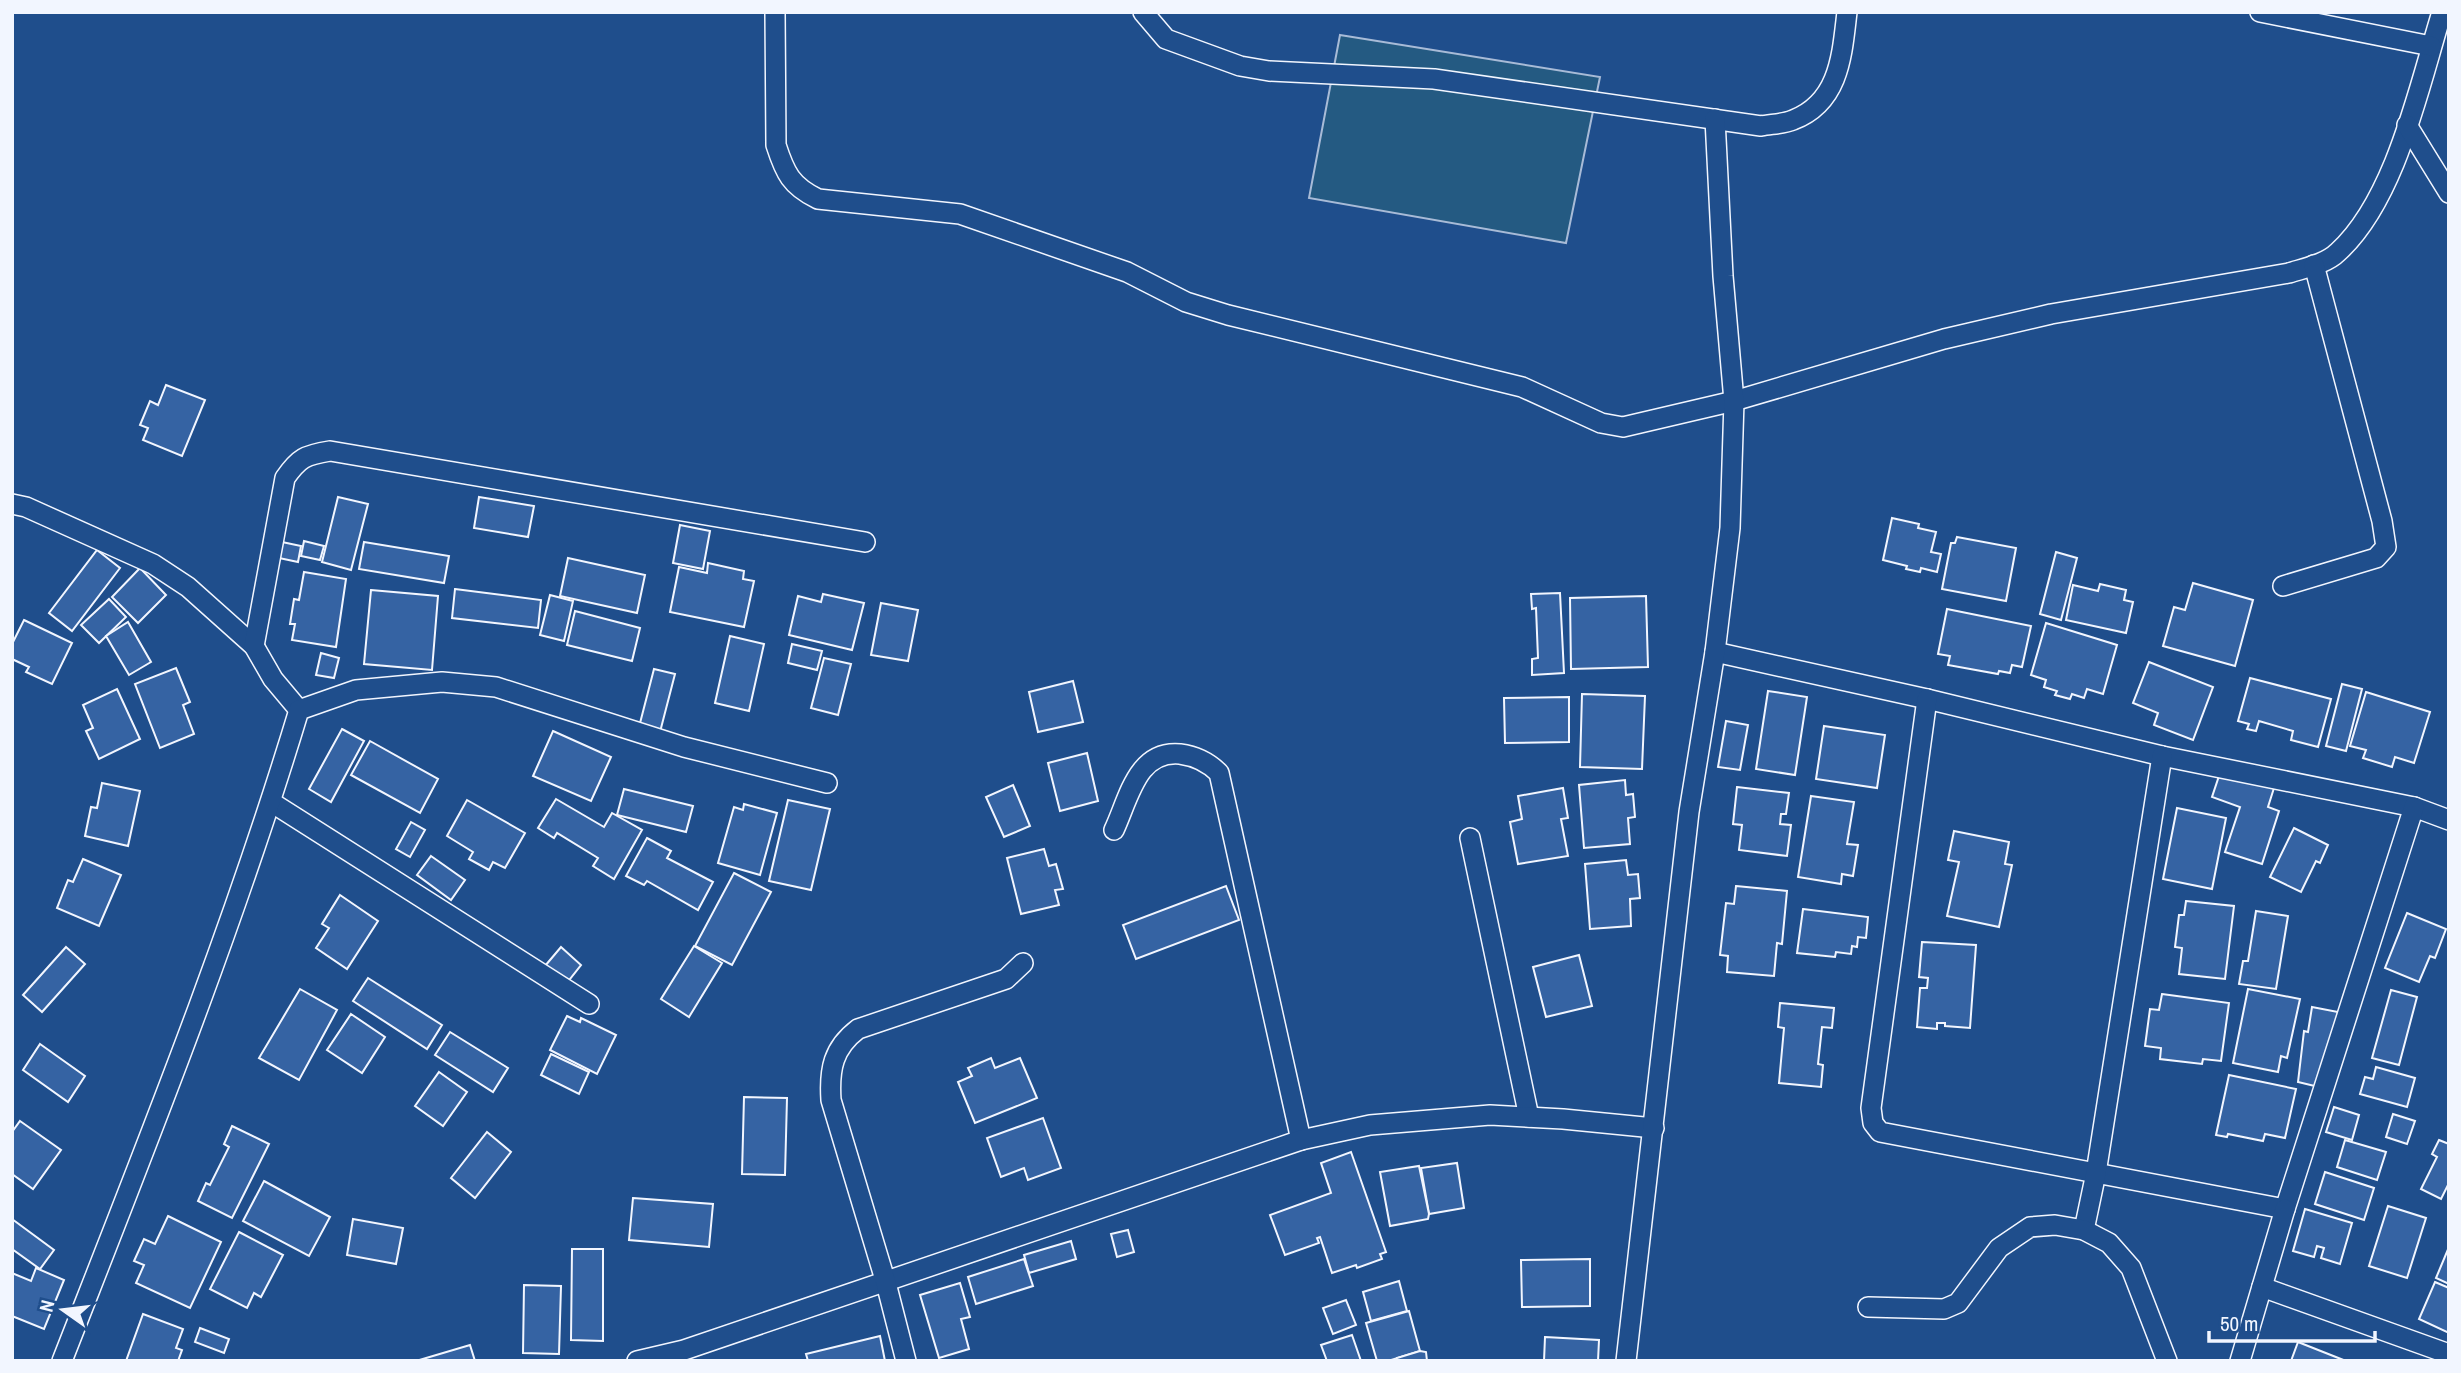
<svg xmlns="http://www.w3.org/2000/svg" width="2461" height="1373" viewBox="0 0 2461 1373" font-family="'Archivo Narrow',sans-serif">
	<style>
		.green { fill: #245a82; stroke: #a8bbd7; stroke-width: 2 }
		.building { fill: #3563a3; stroke: #f2f6ff; stroke-width: 2 }
		.lines { fill: none; stroke-linecap: round; stroke-linejoin: round }
		.street-casing { stroke: #f2f6ff; stroke-width: 22 }
		.street { stroke: #1f4e8c; stroke-width: 19 }
	</style>
	<rect width="100%" height="100%" fill="#1f4e8c"/>
	<polygon class="green" points="1340,35 1600,77 1566,243 1309,198"/>
	<g class="building">
		<polygon points="166,385 205,400 182,456 143,440 148,428 140,425 150,401 158,405"/>
		<polygon points="338,497 368,504 351,570 322,562"/>
		<polygon points="479,497 534,506 528,537 474,528"/>
		<polygon points="1892,518 1919,524 1918,528 1936,532 1931,552 1941,554 1937,572 1921,568 1920,572 1906,569 1907,566 1883,560"/>
		<polygon points="680,525 710,531 703,569 673,563"/>
		<polygon points="1957,537 2016,548 2006,601 1942,589 1951,543 1955,543"/>
		<polygon points="304,541 324,546 320,560 301,556"/>
		<polygon points="282,542 301,546 298,562 279,558"/>
		<polygon points="364,542 449,556 444,583 359,569"/>
		<polygon points="97,550 120,568 72,631 49,613"/>
		<polygon points="2056,552 2077,558 2061,620 2040,614"/>
		<polygon points="568,558 645,575 637,613 560,596"/>
		<polygon points="708,563 744,571 743,579 754,581 744,627 670,612 679,567 707,573"/>
		<polygon points="140,568 166,595 138,623 112,597"/>
		<polygon points="304,572 346,579 336,647 292,640 295,624 290,624 294,599 299,600"/>
		<polygon points="2193,583 2253,600 2235,666 2163,646 2174,607 2185,610"/>
		<polygon points="2100,584 2126,590 2124,600 2133,602 2126,633 2066,620 2073,585 2098,591"/>
		<polygon points="455,589 541,600 538,628 452,618"/>
		<polygon points="371,590 438,596 432,670 364,664"/>
		<polygon points="1560,593 1564,673 1532,675 1532,659 1538,658 1536,608 1532,609 1531,594"/>
		<polygon points="823,594 864,603 852,650 789,635 798,596 821,602"/>
		<polygon points="550,595 573,601 564,641 540,635"/>
		<polygon points="1646,596 1648,667 1571,669 1570,598"/>
		<polygon points="109,599 126,617 99,643 81,625"/>
		<polygon points="881,603 918,610 908,661 871,655"/>
		<polygon points="1947,609 2031,626 2022,667 2012,665 2010,673 1999,671 1998,674 1948,665 1950,656 1938,654"/>
		<polygon points="575,611 640,628 632,661 567,645"/>
		<polygon points="24,620 72,643 52,684 26,672 29,667 12,659 12,644"/>
		<polygon points="128,622 151,662 129,675 106,636"/>
		<polygon points="2046,623 2117,645 2103,694 2087,689 2084,698 2072,694 2070,699 2055,695 2057,691 2044,687 2046,680 2031,675"/>
		<polygon points="730,636 764,644 749,711 715,703"/>
		<polygon points="792,644 822,651 817,670 788,663"/>
		<polygon points="321,653 339,658 334,678 316,675"/>
		<polygon points="824,658 851,664 838,715 811,708"/>
		<polygon points="2149,662 2213,687 2193,740 2154,725 2158,713 2133,703"/>
		<polygon points="176,668 190,702 183,705 194,734 160,748 135,684"/>
		<polygon points="654,669 675,674 660,732 639,727"/>
		<polygon points="2250,678 2331,699 2318,747 2291,740 2293,731 2259,721 2256,731 2247,729 2249,724 2238,721"/>
		<polygon points="1073,681 1083,722 1038,732 1029,692"/>
		<polygon points="2342,684 2362,689 2346,751 2326,746"/>
		<polygon points="117,689 140,739 99,759 86,731 93,728 83,705"/>
		<polygon points="1768,691 1807,697 1795,775 1756,769"/>
		<polygon points="2366,692 2430,712 2414,763 2395,757 2392,767 2363,758 2366,750 2350,746"/>
		<polygon points="1582,694 1645,696 1642,769 1580,767"/>
		<polygon points="1569,697 1569,742 1505,743 1504,698"/>
		<polygon points="1726,721 1748,725 1740,770 1718,767"/>
		<polygon points="1824,726 1885,735 1877,788 1816,779"/>
		<polygon points="342,729 364,741 331,802 309,789"/>
		<polygon points="553,731 611,757 591,801 533,776"/>
		<polygon points="370,741 438,779 420,813 351,775"/>
		<polygon points="1087,753 1098,801 1060,811 1048,763"/>
		<polygon points="2221,770 2274,788 2268,807 2279,811 2262,864 2225,852 2240,807 2212,797"/>
		<polygon points="1625,780 1626,795 1633,794 1635,817 1628,818 1630,844 1584,848 1579,785"/>
		<polygon points="102,783 140,791 128,846 85,836 91,807 97,808"/>
		<polygon points="1013,785 1030,826 1004,837 986,797"/>
		<polygon points="1737,787 1789,793 1786,814 1781,814 1780,824 1791,825 1787,856 1739,850 1742,825 1733,824"/>
		<polygon points="1563,788 1568,818 1561,819 1568,856 1518,864 1510,822 1522,819 1518,796"/>
		<polygon points="624,789 693,806 686,832 617,815"/>
		<polygon points="1811,796 1854,802 1847,844 1858,845 1853,876 1842,874 1841,884 1798,877"/>
		<polygon points="556,799 604,827 612,813 642,830 614,879 593,866 598,858 557,833 554,838 538,828"/>
		<polygon points="467,800 525,833 505,868 493,862 489,870 469,859 473,852 447,836"/>
		<polygon points="788,800 830,809 811,890 769,881"/>
		<polygon points="744,804 777,813 760,875 718,863 734,807 743,810"/>
		<polygon points="2177,808 2226,818 2212,889 2163,879"/>
		<polygon points="411,822 425,830 410,857 396,849"/>
		<polygon points="2294,828 2328,845 2320,863 2316,861 2301,892 2270,877"/>
		<polygon points="1954,831 2009,842 2005,864 2012,865 1999,927 1947,916 1959,862 1948,860"/>
		<polygon points="647,838 671,851 667,858 713,882 698,910 647,881 644,885 626,876"/>
		<polygon points="1044,849 1049,866 1056,864 1063,889 1055,890 1059,905 1021,914 1007,858"/>
		<polygon points="431,856 465,880 451,900 417,875"/>
		<polygon points="83,859 121,875 99,926 57,908 68,880 73,882"/>
		<polygon points="1626,860 1628,875 1638,874 1640,898 1630,899 1631,926 1590,929 1585,864"/>
		<polygon points="734,873 771,892 732,965 695,946"/>
		<polygon points="1226,886 1239,920 1136,959 1123,925"/>
		<polygon points="1736,886 1787,891 1782,944 1777,943 1774,976 1727,972 1728,956 1720,955 1726,903 1734,904"/>
		<polygon points="340,895 378,921 347,969 316,948 329,928 322,924"/>
		<polygon points="2186,901 2234,906 2225,979 2179,974 2182,948 2175,947 2179,915 2184,915"/>
		<polygon points="1803,909 1868,917 1866,938 1858,937 1857,947 1852,946 1851,954 1836,952 1835,957 1797,953"/>
		<polygon points="2256,911 2288,916 2276,989 2239,984 2243,961 2248,961"/>
		<polygon points="2407,913 2446,929 2435,958 2430,956 2419,982 2385,968"/>
		<polygon points="1922,942 1976,945 1970,1028 1945,1026 1945,1023 1937,1023 1937,1029 1917,1027 1920,988 1927,988 1928,978 1919,977"/>
		<polygon points="694,946 722,963 689,1017 661,999"/>
		<polygon points="66,947 85,964 42,1012 23,995"/>
		<polygon points="561,947 581,965 566,984 545,966"/>
		<polygon points="1579,955 1592,1006 1546,1017 1533,967"/>
		<polygon points="368,978 442,1025 427,1049 353,1001"/>
		<polygon points="300,989 337,1010 299,1080 259,1058"/>
		<polygon points="2248,989 2300,999 2287,1058 2281,1056 2278,1072 2233,1063"/>
		<polygon points="2391,990 2417,997 2399,1065 2372,1058"/>
		<polygon points="2162,994 2229,1003 2221,1061 2203,1059 2202,1064 2160,1059 2161,1048 2145,1046 2150,1009 2159,1010"/>
		<polygon points="1780,1003 1834,1008 1832,1028 1822,1027 1818,1064 1823,1065 1821,1087 1779,1083 1784,1028 1778,1027"/>
		<polygon points="2312,1007 2338,1012 2323,1088 2298,1082 2304,1031 2308,1032"/>
		<polygon points="351,1014 385,1037 362,1073 327,1050"/>
		<polygon points="567,1016 580,1022 581,1018 616,1035 597,1074 550,1050"/>
		<polygon points="450,1032 508,1068 493,1092 435,1055"/>
		<polygon points="40,1044 85,1076 68,1102 23,1070"/>
		<polygon points="551,1054 589,1072 579,1094 541,1075"/>
		<polygon points="991,1058 995,1068 1020,1058 1037,1098 975,1123 958,1082 972,1076 968,1068"/>
		<polygon points="2376,1067 2415,1078 2407,1107 2360,1094 2365,1077 2373,1079"/>
		<polygon points="439,1072 467,1092 443,1126 415,1106"/>
		<polygon points="2229,1075 2296,1089 2285,1138 2265,1134 2263,1141 2228,1134 2227,1137 2216,1135"/>
		<polygon points="744,1097 787,1098 785,1175 742,1174"/>
		<polygon points="2334,1107 2359,1115 2352,1140 2326,1132"/>
		<polygon points="2393,1114 2415,1121 2407,1144 2386,1137"/>
		<polygon points="1043,1118 1061,1168 1028,1180 1024,1168 1001,1177 987,1138"/>
		<polygon points="20,1121 61,1150 33,1189 12,1174 12,1132"/>
		<polygon points="232,1126 269,1144 232,1218 198,1201 206,1183 210,1185 229,1147 224,1144"/>
		<polygon points="487,1132 511,1152 475,1198 451,1178"/>
		<polygon points="2345,1140 2386,1152 2377,1180 2337,1167"/>
		<polygon points="2439,1140 2449,1144 2449,1183 2441,1199 2421,1189 2437,1157 2432,1154"/>
		<polygon points="1351,1152 1386,1252 1380,1254 1382,1259 1357,1268 1356,1265 1332,1273 1320,1237 1317,1238 1319,1243 1285,1255 1270,1215 1331,1193 1321,1163"/>
		<polygon points="1457,1163 1464,1208 1429,1214 1421,1168"/>
		<polygon points="1419,1166 1429,1214 1428,1219 1390,1226 1380,1172"/>
		<polygon points="2325,1172 2374,1188 2364,1220 2315,1204"/>
		<polygon points="264,1181 330,1217 309,1256 243,1221"/>
		<polygon points="633,1198 713,1204 709,1247 629,1240"/>
		<polygon points="2388,1206 2426,1218 2407,1278 2369,1266"/>
		<polygon points="2305,1209 2352,1223 2340,1264 2321,1258 2324,1248 2317,1246 2314,1257 2293,1251"/>
		<polygon points="168,1216 221,1242 190,1308 136,1283 144,1265 134,1261 144,1239 155,1244"/>
		<polygon points="12,1219 54,1250 40,1269 12,1249"/>
		<polygon points="353,1219 403,1228 396,1264 347,1255"/>
		<polygon points="1128,1230 1134,1252 1117,1257 1111,1234"/>
		<polygon points="239,1232 283,1255 261,1297 254,1293 247,1308 210,1289"/>
		<polygon points="1071,1241 1076,1259 1029,1273 1024,1255"/>
		<polygon points="2449,1247 2449,1284 2436,1278"/>
		<polygon points="572,1249 603,1249 603,1341 571,1340"/>
		<polygon points="1024,1259 1033,1286 976,1304 968,1277"/>
		<polygon points="1590,1259 1590,1306 1522,1307 1521,1260"/>
		<polygon points="36,1268 64,1280 44,1329 12,1316 12,1273 31,1281"/>
		<polygon points="1399,1281 1407,1311 1371,1321 1363,1292"/>
		<polygon points="2435,1282 2449,1288 2449,1333 2419,1319"/>
		<polygon points="960,1283 970,1317 961,1319 969,1349 939,1358 920,1295"/>
		<polygon points="524,1285 561,1286 559,1354 523,1353"/>
		<polygon points="1346,1300 1356,1325 1333,1334 1323,1308"/>
		<polygon points="1409,1311 1420,1351 1388,1361 1377,1361 1366,1323"/>
		<polygon points="143,1314 183,1329 176,1348 182,1350 178,1361 126,1361"/>
		<polygon points="200,1328 229,1339 224,1353 195,1342"/>
		<polygon points="1352,1335 1361,1361 1327,1361 1321,1345"/>
		<polygon points="880,1336 885,1361 808,1361 806,1354"/>
		<polygon points="1545,1337 1599,1340 1598,1361 1544,1361"/>
		<polygon points="2298,1342 2346,1361 2291,1361"/>
		<polygon points="470,1345 475,1361 416,1361"/>
		<polygon points="1420,1351 1426,1352 1427,1361 1397,1361 1397,1358"/>
	</g>
	<g class="lines">
		<defs>
			<g id="street">
				<path d="M 775,12 L 776,145 C 785,173 791,186 818,199 L 960,214 L 1127,272 L 1186,302 L 1228,315 L 1522,387 L 1601,423 L 1623,427 L 1734,401 L 1944,339 L 2051,314 L 2289,273 C 2305,268 2326,264 2338,252 C 2396,199 2419,86 2442,12"/>
				<path d="M 1143,12 L 1166,39 L 1240,66 L 1269,71 L 1434,79 L 1761,126 C 1771,124 1784,124 1793,120 C 1840,102 1842,54 1847,12"/>
				<polyline points="2260,12 2431,46"/>
				<polyline points="2407,125 2449,193"/>
				<polyline points="12,504 26,507 153,564 188,587 254,646 273,679 299,710"/>
				<polyline points="2283,586 2376,558 2386,547 2382,521 2314,265"/>
				<path d="M 254,646 L 285,478 C 299,458 305,455 330,451 L 865,542"/>
				<polyline points="1715,652 1927,699 2162,756 2414,807 2449,820"/>
				<polyline points="1927,699 1871,1108 1873,1123 1880,1132 2285,1209 2414,807"/>
				<polyline points="271,802 589,1004"/>
				<path d="M 1114,830 C 1129,798 1137,750 1180,754 C 1195,756 1208,762 1219,773 L 1301,1140"/>
				<polyline points="1470,838 1529,1117"/>
				<polyline points="2084,1230 2096,1173 2162,756"/>
				<polyline points="2262,1287 2449,1354"/>
				<polyline points="1868,1307 1944,1309 1958,1303 1999,1248 2030,1227 2055,1225 2084,1230 2109,1243 2131,1268 2167,1361"/>
				<path d="M 62,1361 C 146,1146 232,932 299,710 L 356,690 L 442,682 L 496,687 L 684,747 L 827,783"/>
				<polyline points="637,1361 684,1350 1301,1140 1370,1125 1490,1115 1563,1119 1654,1128"/>
				<path d="M 906,1361 L 886,1283 L 831,1100 C 829,1069 833,1048 858,1029 L 1006,979 L 1023,963"/>
				<polyline points="1626,1361 1689,812 1715,652 1730,528 1734,401 1723,276 1715,119"/>
				<polyline points="2240,1361 2285,1209"/>
			</g>
		</defs>
		<use href="#street" class="street-casing"/>
		<use href="#street" class="street"/>
	</g>
	<rect width="2461" height="1373" fill="none" stroke="#f2f6ff" stroke-width="28"/>
	<g transform="translate(63 1310) rotate(284)" stroke="#1f4e8c" stroke-width="5" paint-order="stroke">
	<path d="M0-5L12 26L0 18L-12 26Z" fill="#f2f6ff"/>
	<text y="-10" font-size="19" font-weight="bold" text-anchor="middle" fill="#f2f6ff">N</text>
	</g>
	<path d="M2209 1331v10h166v-10" fill="none" stroke="#f2f6ff" stroke-width="3.5"/>
	<text x="2220" y="1331" font-size="21" fill="#f2f6ff" stroke="#1f4e8c" stroke-width="5" paint-order="stroke">50 m</text>
</svg>
